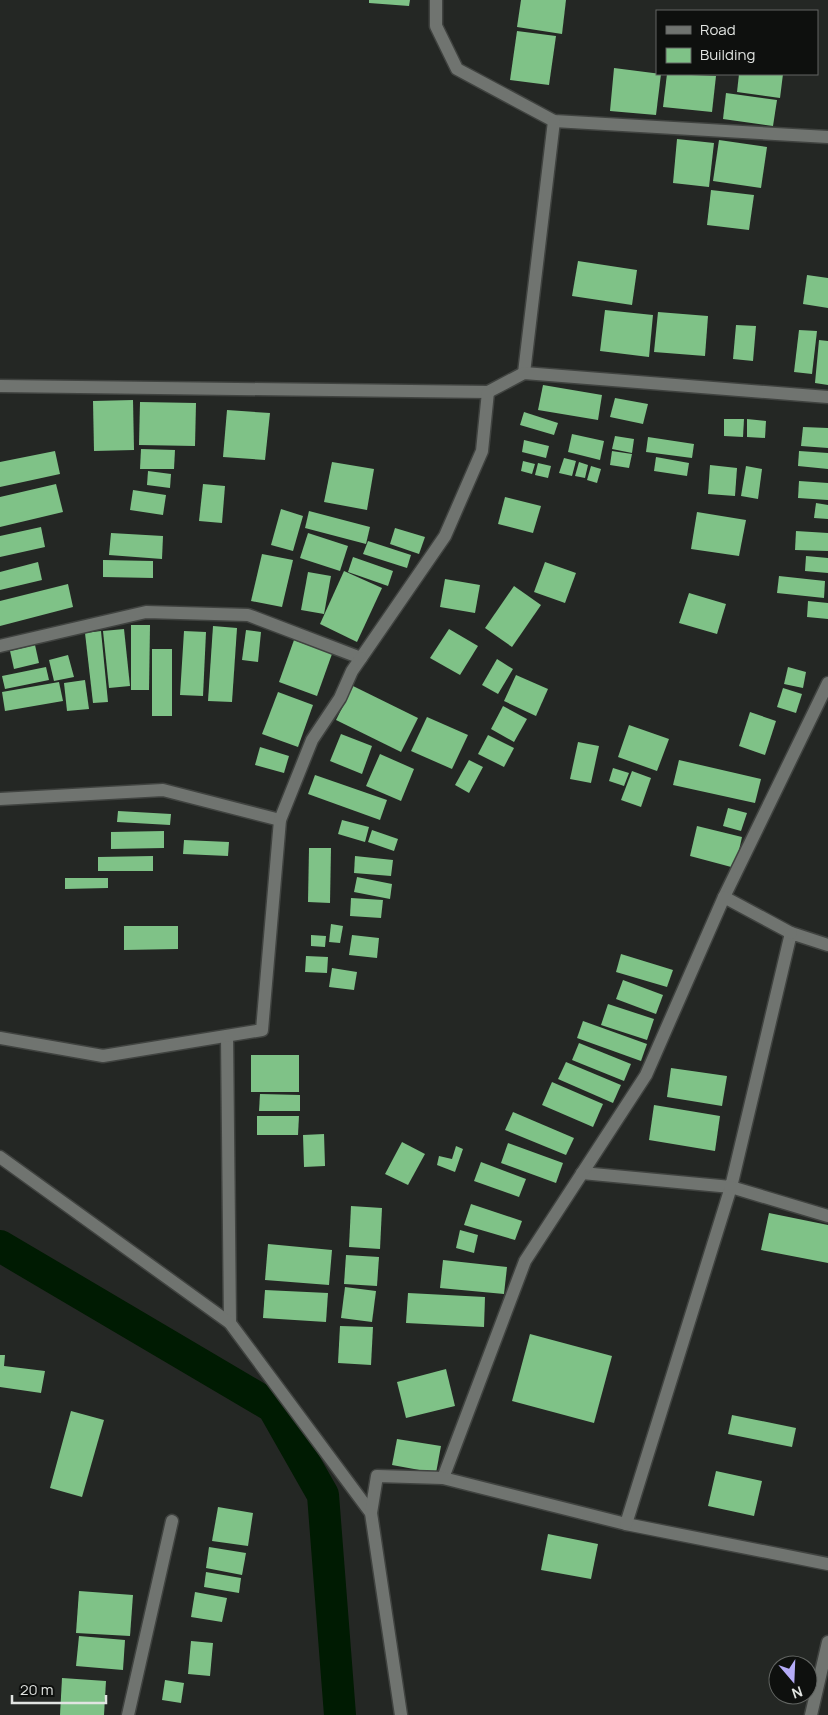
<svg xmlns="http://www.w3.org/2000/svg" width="828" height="1715" viewBox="0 0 828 1715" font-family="Manrope,sans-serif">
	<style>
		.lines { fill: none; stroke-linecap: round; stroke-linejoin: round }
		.canal { stroke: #001b02; stroke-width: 32 }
		.building { fill: #7fc287 }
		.street-casing { stroke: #404340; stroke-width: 15 }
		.street { stroke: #707470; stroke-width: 12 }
	</style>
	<rect width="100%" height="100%" fill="#242724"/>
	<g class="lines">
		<polyline class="canal" points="0,1246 273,1407 323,1495 340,1715"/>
	</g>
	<g class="building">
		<polygon points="369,0 410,0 409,6 369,3"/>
		<polygon points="521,0 566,0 562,34 517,27"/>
		<polygon points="517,31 556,36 549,85 510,80"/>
		<polygon points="614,68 661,74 656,115 610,111"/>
		<polygon points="667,74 716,76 712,112 663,107"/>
		<polygon points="739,74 783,74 780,98 737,92"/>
		<polygon points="726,93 777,100 773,126 723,119"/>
		<polygon points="677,139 714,143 709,187 673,183"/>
		<polygon points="719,140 767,147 761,188 713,181"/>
		<polygon points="711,190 754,195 749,230 707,225"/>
		<polygon points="578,261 637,270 632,305 572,296"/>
		<polygon points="807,275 828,278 828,308 803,304"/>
		<polygon points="605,310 653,315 649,357 600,351"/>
		<polygon points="658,312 708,316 705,356 654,352"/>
		<polygon points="736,325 756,326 753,361 733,359"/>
		<polygon points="799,330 817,331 812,374 794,372"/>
		<polygon points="819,340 828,341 828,385 815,383"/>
		<polygon points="543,385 602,395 598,420 538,410"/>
		<polygon points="615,398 648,404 643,424 610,417"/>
		<polygon points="133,400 134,450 94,451 93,401"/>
		<polygon points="140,402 196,403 195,446 139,445"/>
		<polygon points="227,410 270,413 265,460 223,457"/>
		<polygon points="524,412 558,423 554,435 520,425"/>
		<polygon points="724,419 744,419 743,437 724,436"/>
		<polygon points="747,419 766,421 765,438 747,437"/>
		<polygon points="803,427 828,428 828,448 801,446"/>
		<polygon points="572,434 604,441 600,460 568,452"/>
		<polygon points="615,436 634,439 632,453 612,449"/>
		<polygon points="648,437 694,444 692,458 646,452"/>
		<polygon points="524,440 549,446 546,458 522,452"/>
		<polygon points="141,449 175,450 174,469 140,469"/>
		<polygon points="55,451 60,474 0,487 0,462"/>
		<polygon points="612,451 632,454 629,468 610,465"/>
		<polygon points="799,451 828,453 828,469 798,466"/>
		<polygon points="656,457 689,463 687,476 654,471"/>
		<polygon points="564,458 576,461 572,476 559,473"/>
		<polygon points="523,461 535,464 532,474 521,471"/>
		<polygon points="332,462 374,469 367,510 324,502"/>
		<polygon points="579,462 588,465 585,478 575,476"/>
		<polygon points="538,463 551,466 548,478 535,475"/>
		<polygon points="710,465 737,468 735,496 708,494"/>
		<polygon points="591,466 601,469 597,483 587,480"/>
		<polygon points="746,466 762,469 758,499 741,496"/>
		<polygon points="148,471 171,474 170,488 147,485"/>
		<polygon points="799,481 828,483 828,500 798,498"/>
		<polygon points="56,484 63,512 0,527 0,497"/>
		<polygon points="203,484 225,486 222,523 199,521"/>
		<polygon points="133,490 166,495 163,515 130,510"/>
		<polygon points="505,497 541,506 533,533 498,524"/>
		<polygon points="816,503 828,505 828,519 814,518"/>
		<polygon points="281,509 303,516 293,551 271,545"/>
		<polygon points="309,511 370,527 366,544 305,528"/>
		<polygon points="697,512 746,520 739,556 691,549"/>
		<polygon points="41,527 45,547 0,557 0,536"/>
		<polygon points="395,528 425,537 419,554 390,544"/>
		<polygon points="796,531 828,533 828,551 795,550"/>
		<polygon points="111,533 163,536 162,559 109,555"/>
		<polygon points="308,533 348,546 340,571 300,558"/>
		<polygon points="368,541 411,555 407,568 363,554"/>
		<polygon points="262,554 293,560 282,607 251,601"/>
		<polygon points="806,556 828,558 828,573 805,571"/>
		<polygon points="353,557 393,571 388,586 348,572"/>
		<polygon points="103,560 153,561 153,578 103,577"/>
		<polygon points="38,562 42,580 0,590 0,572"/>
		<polygon points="545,562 576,573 565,603 534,592"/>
		<polygon points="344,571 382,588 357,642 320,624"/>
		<polygon points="308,572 331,576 324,614 301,610"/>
		<polygon points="779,576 825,581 824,598 777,593"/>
		<polygon points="445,579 480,585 475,613 440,607"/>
		<polygon points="68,584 73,607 0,626 0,601"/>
		<polygon points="514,586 541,605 512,647 485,628"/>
		<polygon points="689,593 726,604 717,634 679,623"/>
		<polygon points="808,601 828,603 828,619 807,617"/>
		<polygon points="131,625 150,625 149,690 131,690"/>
		<polygon points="213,626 237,628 232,702 208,701"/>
		<polygon points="124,629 130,686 109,688 103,631"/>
		<polygon points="449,629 478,646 460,675 430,658"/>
		<polygon points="246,630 261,632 258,662 242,660"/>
		<polygon points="101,631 108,702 93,703 85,633"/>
		<polygon points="184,631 206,632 203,696 180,695"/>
		<polygon points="294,640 332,654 317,696 279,682"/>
		<polygon points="35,645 39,663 14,669 10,651"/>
		<rect x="152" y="649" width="20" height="67"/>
		<polygon points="68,655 74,677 54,681 49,660"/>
		<polygon points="497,659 513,669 498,694 482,685"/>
		<polygon points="46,667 49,680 5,689 2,676"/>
		<polygon points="788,667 806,672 803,688 784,684"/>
		<polygon points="516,675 548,689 536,716 504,701"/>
		<polygon points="85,680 89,709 67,711 64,683"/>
		<polygon points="59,682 63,701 5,711 2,692"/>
		<polygon points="353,686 418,718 401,752 336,720"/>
		<polygon points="783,688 802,694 796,713 777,707"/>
		<polygon points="278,692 313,705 298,747 262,734"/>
		<polygon points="503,706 527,719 514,742 491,729"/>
		<polygon points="750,712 776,721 765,755 739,746"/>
		<polygon points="427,717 468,735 452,769 411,751"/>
		<polygon points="629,725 669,739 657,771 618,757"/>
		<polygon points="341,734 372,746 362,774 330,761"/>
		<polygon points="488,735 514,748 504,767 478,754"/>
		<polygon points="578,742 599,746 591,783 570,779"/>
		<polygon points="260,747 289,756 284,773 255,765"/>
		<polygon points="380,754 414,769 401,801 366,786"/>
		<polygon points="469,760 483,767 469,793 455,785"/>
		<polygon points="679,760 761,779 755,803 673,785"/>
		<polygon points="613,768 629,773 624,786 609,781"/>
		<polygon points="632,771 651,778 641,807 621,800"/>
		<polygon points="315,775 387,800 380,820 308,794"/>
		<polygon points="728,808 747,813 741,831 723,826"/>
		<polygon points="118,811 171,814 170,825 117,822"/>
		<polygon points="342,820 369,827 365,842 338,834"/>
		<polygon points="697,826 742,837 735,868 690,856"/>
		<polygon points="372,830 398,839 394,851 368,842"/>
		<polygon points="164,831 164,848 111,849 111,832"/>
		<polygon points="184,840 229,842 228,856 183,854"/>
		<polygon points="309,848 331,848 330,903 308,902"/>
		<polygon points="153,856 153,871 98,871 98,857"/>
		<polygon points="355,856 393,860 391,876 354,873"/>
		<polygon points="357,877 392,884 390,899 354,892"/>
		<polygon points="65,878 108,878 108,888 65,889"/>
		<polygon points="351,898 383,900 381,918 350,916"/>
		<polygon points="331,924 343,926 340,943 329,942"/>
		<polygon points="124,926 178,926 178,949 124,950"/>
		<polygon points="311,935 326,936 325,947 311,946"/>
		<polygon points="352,935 379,938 377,958 349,955"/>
		<polygon points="621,954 673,970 667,987 616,972"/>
		<polygon points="306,956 328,957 327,973 305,972"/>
		<polygon points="332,968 357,972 354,990 329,987"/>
		<polygon points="623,980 663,995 656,1014 616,999"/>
		<polygon points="608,1004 654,1019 647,1040 601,1025"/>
		<polygon points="583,1021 647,1044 641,1061 577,1038"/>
		<polygon points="579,1043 631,1064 624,1081 572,1060"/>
		<rect x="251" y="1055" width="48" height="37"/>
		<polygon points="566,1062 621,1085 613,1103 558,1079"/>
		<polygon points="671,1068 727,1076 722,1106 667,1097"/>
		<polygon points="552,1082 603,1104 593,1127 542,1105"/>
		<polygon points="260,1094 300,1095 300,1111 259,1111"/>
		<polygon points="654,1105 720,1116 715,1151 649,1140"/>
		<polygon points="513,1112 574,1138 566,1155 505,1130"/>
		<polygon points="257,1116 299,1116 298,1135 257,1135"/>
		<polygon points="324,1134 325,1166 304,1167 303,1135"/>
		<polygon points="402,1142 425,1154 408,1185 385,1174"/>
		<polygon points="508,1143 563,1163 556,1183 501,1163"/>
		<polygon points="456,1146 463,1149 455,1172 437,1165 439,1156 452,1159"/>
		<polygon points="481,1162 526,1179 519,1197 474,1181"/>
		<polygon points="471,1204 522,1221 515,1240 464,1225"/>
		<polygon points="351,1206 382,1208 380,1249 349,1247"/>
		<polygon points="769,1213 828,1225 828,1263 761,1250"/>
		<polygon points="460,1230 478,1235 474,1253 456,1248"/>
		<polygon points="268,1244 332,1250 329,1285 265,1280"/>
		<polygon points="346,1255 379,1257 377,1286 344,1284"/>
		<polygon points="443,1260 507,1267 504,1294 440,1288"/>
		<polygon points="345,1287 376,1291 372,1322 341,1318"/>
		<polygon points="265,1290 328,1293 326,1322 263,1318"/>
		<polygon points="408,1293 485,1297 484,1327 406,1323"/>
		<polygon points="340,1326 373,1327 371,1365 338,1363"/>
		<polygon points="530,1334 612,1356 594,1423 512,1401"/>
		<polygon points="0,1355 5,1355 4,1366 45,1371 41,1393 0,1387"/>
		<polygon points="446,1369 455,1406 406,1418 397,1382"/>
		<polygon points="71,1411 104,1420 82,1497 50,1488"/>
		<polygon points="732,1415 796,1428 792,1447 728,1434"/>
		<polygon points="397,1439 441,1446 436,1473 392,1465"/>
		<polygon points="716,1471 762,1481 754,1516 708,1506"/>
		<polygon points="218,1507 253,1513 248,1546 212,1541"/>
		<polygon points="548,1534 598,1544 591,1579 541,1570"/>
		<polygon points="209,1547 246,1553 242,1575 206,1568"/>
		<polygon points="206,1572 241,1578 239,1593 204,1587"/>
		<polygon points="79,1591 133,1595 130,1636 76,1633"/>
		<polygon points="195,1592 227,1598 222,1622 191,1617"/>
		<polygon points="79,1636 125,1640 123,1670 76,1666"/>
		<polygon points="191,1641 213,1643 210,1676 188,1674"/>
		<polygon points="62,1678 106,1681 104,1715 60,1715"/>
		<polygon points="165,1680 184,1683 181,1703 162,1700"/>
	</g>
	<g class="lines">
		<defs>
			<g id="street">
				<polyline points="436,0 436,26 457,69 554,121 828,137"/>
				<polyline points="524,373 554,121"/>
				<polyline points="0,386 488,392 524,373 828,397"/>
				<polyline points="0,646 146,612 248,615 361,658 445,536 482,451 488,392"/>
				<polyline points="0,799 163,790 280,820"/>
				<polyline points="724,897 828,683"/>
				<polyline points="227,1036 230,1323"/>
				<polyline points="0,1038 103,1056 262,1030 280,820 312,740 340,698 352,671 361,658"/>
				<polyline points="0,1157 230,1323 371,1513 401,1715"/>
				<polyline points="582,1173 731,1187 791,933 828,945"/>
				<polyline points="443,1478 525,1261 646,1075 724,897 791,933"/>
				<polyline points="371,1513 377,1476 443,1478 626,1524 828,1564"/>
				<polyline points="626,1524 731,1187 828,1216"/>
				<polyline points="128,1715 172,1521"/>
				<polyline points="811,1715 828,1642"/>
			</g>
		</defs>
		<use href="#street" class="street-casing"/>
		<use href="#street" class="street"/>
	</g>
	<rect x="656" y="10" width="162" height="65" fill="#0e100e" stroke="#626562"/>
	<rect x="666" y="26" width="25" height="8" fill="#707470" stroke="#626562"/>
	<text x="700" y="35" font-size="15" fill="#e1e4e1">Road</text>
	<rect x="666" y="48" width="25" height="15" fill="#7fc287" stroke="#626562"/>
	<text x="700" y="60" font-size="15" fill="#e1e4e1">Building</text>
	<g transform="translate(793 1680) rotate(161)"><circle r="24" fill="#0e100e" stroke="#626562"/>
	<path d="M0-4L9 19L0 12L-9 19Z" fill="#b5acf8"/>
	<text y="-8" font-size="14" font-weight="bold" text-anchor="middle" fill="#e1e4e1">N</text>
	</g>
	<path d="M12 1695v8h94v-8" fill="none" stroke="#e1e4e1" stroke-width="2.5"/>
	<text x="20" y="1695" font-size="15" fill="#e1e4e1" stroke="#0e100e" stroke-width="4" paint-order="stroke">20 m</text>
</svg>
